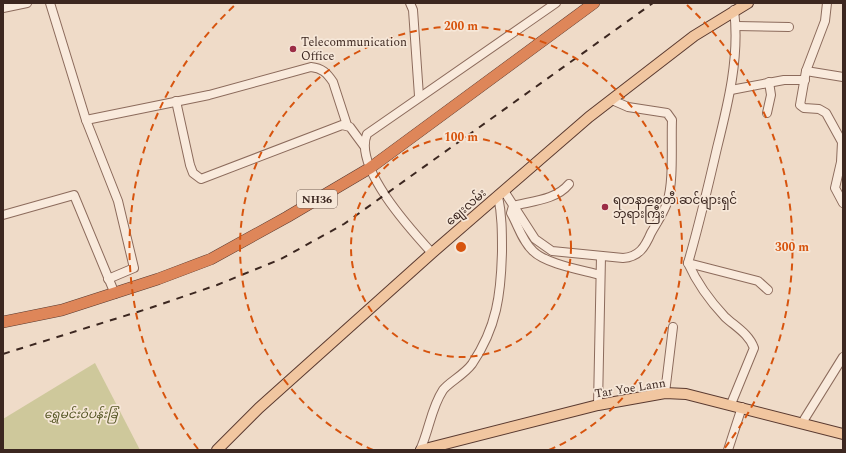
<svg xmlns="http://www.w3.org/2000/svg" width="846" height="453" viewBox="0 0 846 453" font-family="Spectral,'Noto Sans Myanmar',serif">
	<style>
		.green { fill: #cec89b }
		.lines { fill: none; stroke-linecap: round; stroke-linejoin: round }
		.minor-casing { stroke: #8c6b5c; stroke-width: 10 }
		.major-casing { stroke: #5a3a30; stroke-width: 12 }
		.highway-casing { stroke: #5a3a30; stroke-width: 12 }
		.minor { stroke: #f9eadc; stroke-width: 8 }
		.major { stroke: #f1c6a0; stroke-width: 10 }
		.highway { stroke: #de8659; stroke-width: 11 }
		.rail { stroke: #3c2720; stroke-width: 2; stroke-dasharray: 7 7; stroke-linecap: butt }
		.ring { fill: none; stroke: #d7540e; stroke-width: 2; stroke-dasharray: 7 5 }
		.poi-dot { fill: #9b2c45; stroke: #f6e7d8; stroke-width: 1.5 }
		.labels { text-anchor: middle; stroke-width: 3.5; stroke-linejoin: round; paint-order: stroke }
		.shield { fill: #f6e7d8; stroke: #746157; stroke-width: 1 }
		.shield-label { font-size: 11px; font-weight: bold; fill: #3c2720 }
		.poi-label { font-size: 12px; fill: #3c2720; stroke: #f6e7d8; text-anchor: start }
		.street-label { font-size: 12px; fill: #3c2720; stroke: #f6e7d8 }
		.park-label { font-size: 12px; font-style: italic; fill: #575827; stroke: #f6e7d8 }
		.centre { fill: #d7540e; stroke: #f6e7d8; stroke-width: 2 }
		.ring-label { font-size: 12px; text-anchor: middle; font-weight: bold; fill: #d7540e; stroke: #f6e7d8; stroke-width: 3.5; stroke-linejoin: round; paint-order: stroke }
	</style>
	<rect width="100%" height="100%" fill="#efdbc8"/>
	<polygon class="green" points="95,363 140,450 3,450 3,419"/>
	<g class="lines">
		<defs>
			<g id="minor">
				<polyline points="50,3 86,120 118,201 134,268 108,279"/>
				<polyline points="410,3 413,10 419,96"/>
				<polyline points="827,3 825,21 806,71 800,105 804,108 819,109 826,113 842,142 841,162 835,188 843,203"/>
				<polyline points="3,8 27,3"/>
				<polyline points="736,26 789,27"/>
				<polyline points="806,71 843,77"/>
				<polyline points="731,90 784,80 805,80"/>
				<polyline points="176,101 190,165 193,173 201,179 342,125 350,127 364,146"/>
				<polyline points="767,113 771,95 769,82"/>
				<path d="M 86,120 L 209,95 L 311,67 C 322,68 327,73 333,82 L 347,125"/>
				<path d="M 569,184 C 556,200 532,201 513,206 L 511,213 C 518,225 522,241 533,251 C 546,264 582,270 600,275"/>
				<path d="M 504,191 L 535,239 L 552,251 L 623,258 C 639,257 645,247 651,233 C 656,224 663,214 667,203 C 674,182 671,144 672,120 L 667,113 L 628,107 L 612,100"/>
				<polyline points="3,215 74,195 115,294"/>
				<path d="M 432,253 C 411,230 353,167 367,134 L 556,3"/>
				<polyline points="688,263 758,281 768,290"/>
				<polyline points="665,393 673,327"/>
				<path d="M 731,404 L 754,348 C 749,334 736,327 725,317 C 710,301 697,283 688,263 C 699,225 708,187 717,148 C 728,104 740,56 734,10"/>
				<polyline points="598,405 601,256"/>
				<polyline points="802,423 843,357"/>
				<path d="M 420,450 C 429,431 431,408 443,390 C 449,382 464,375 472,364 C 497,327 501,294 502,251 C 502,232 502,215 498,196"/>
				<polyline points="728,450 742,407"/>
			</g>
			<g id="major">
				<polyline points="217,450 259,408 432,253 589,117 694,36 748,3"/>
				<polyline points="421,450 598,405 665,393 686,394 843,434"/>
			</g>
			<polyline id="highway" points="3,322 62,310 158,279 211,259 287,217 370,168 594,3"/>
		</defs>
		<use href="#minor" class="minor-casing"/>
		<use href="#major" class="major-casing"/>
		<use href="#highway" class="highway-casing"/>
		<use href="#minor" class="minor"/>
		<use href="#major" class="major"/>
		<use href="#highway" class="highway"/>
		<polyline class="rail" points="3,354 150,308 217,285 281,259 344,224 653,3"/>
	</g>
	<g class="ring">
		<circle cx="461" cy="247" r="110"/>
		<path d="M373 450A221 221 0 1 1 549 450"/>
		<path d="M198 449A331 331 0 0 1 235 5M687 5A331 331 0 0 1 724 449"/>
	</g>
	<g class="poi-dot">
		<circle cx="293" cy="49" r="4"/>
		<circle cx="605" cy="207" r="4"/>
	</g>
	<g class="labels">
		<rect class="shield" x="297" y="190" width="40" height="18" rx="3"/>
		<g class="shield-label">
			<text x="317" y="203">NH36</text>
		</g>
		<g class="poi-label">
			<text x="301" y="46">Telecommunication<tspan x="301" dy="14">Office</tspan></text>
			<text x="613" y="204">ရတနာစေတီ ဆင်များရှင်<tspan x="613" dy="14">ဘုရားကြီး</tspan></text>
		</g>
		<g class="street-label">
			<text transform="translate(466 207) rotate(-41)" y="4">စျေးလမ်း</text>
			<text transform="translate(630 388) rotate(-9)" y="4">Tar Yoe Lann</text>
		</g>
		<g class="park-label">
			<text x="81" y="418">ရွှေမင်းဝံပန်းခြံ</text>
		</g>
	</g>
	<circle cx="461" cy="247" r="6" class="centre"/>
	<g class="ring-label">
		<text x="461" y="30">200 m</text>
		<text x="461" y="141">100 m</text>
		<text x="792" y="251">300 m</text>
	</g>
	<rect width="846" height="453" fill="none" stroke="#3c2720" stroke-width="8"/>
</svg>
